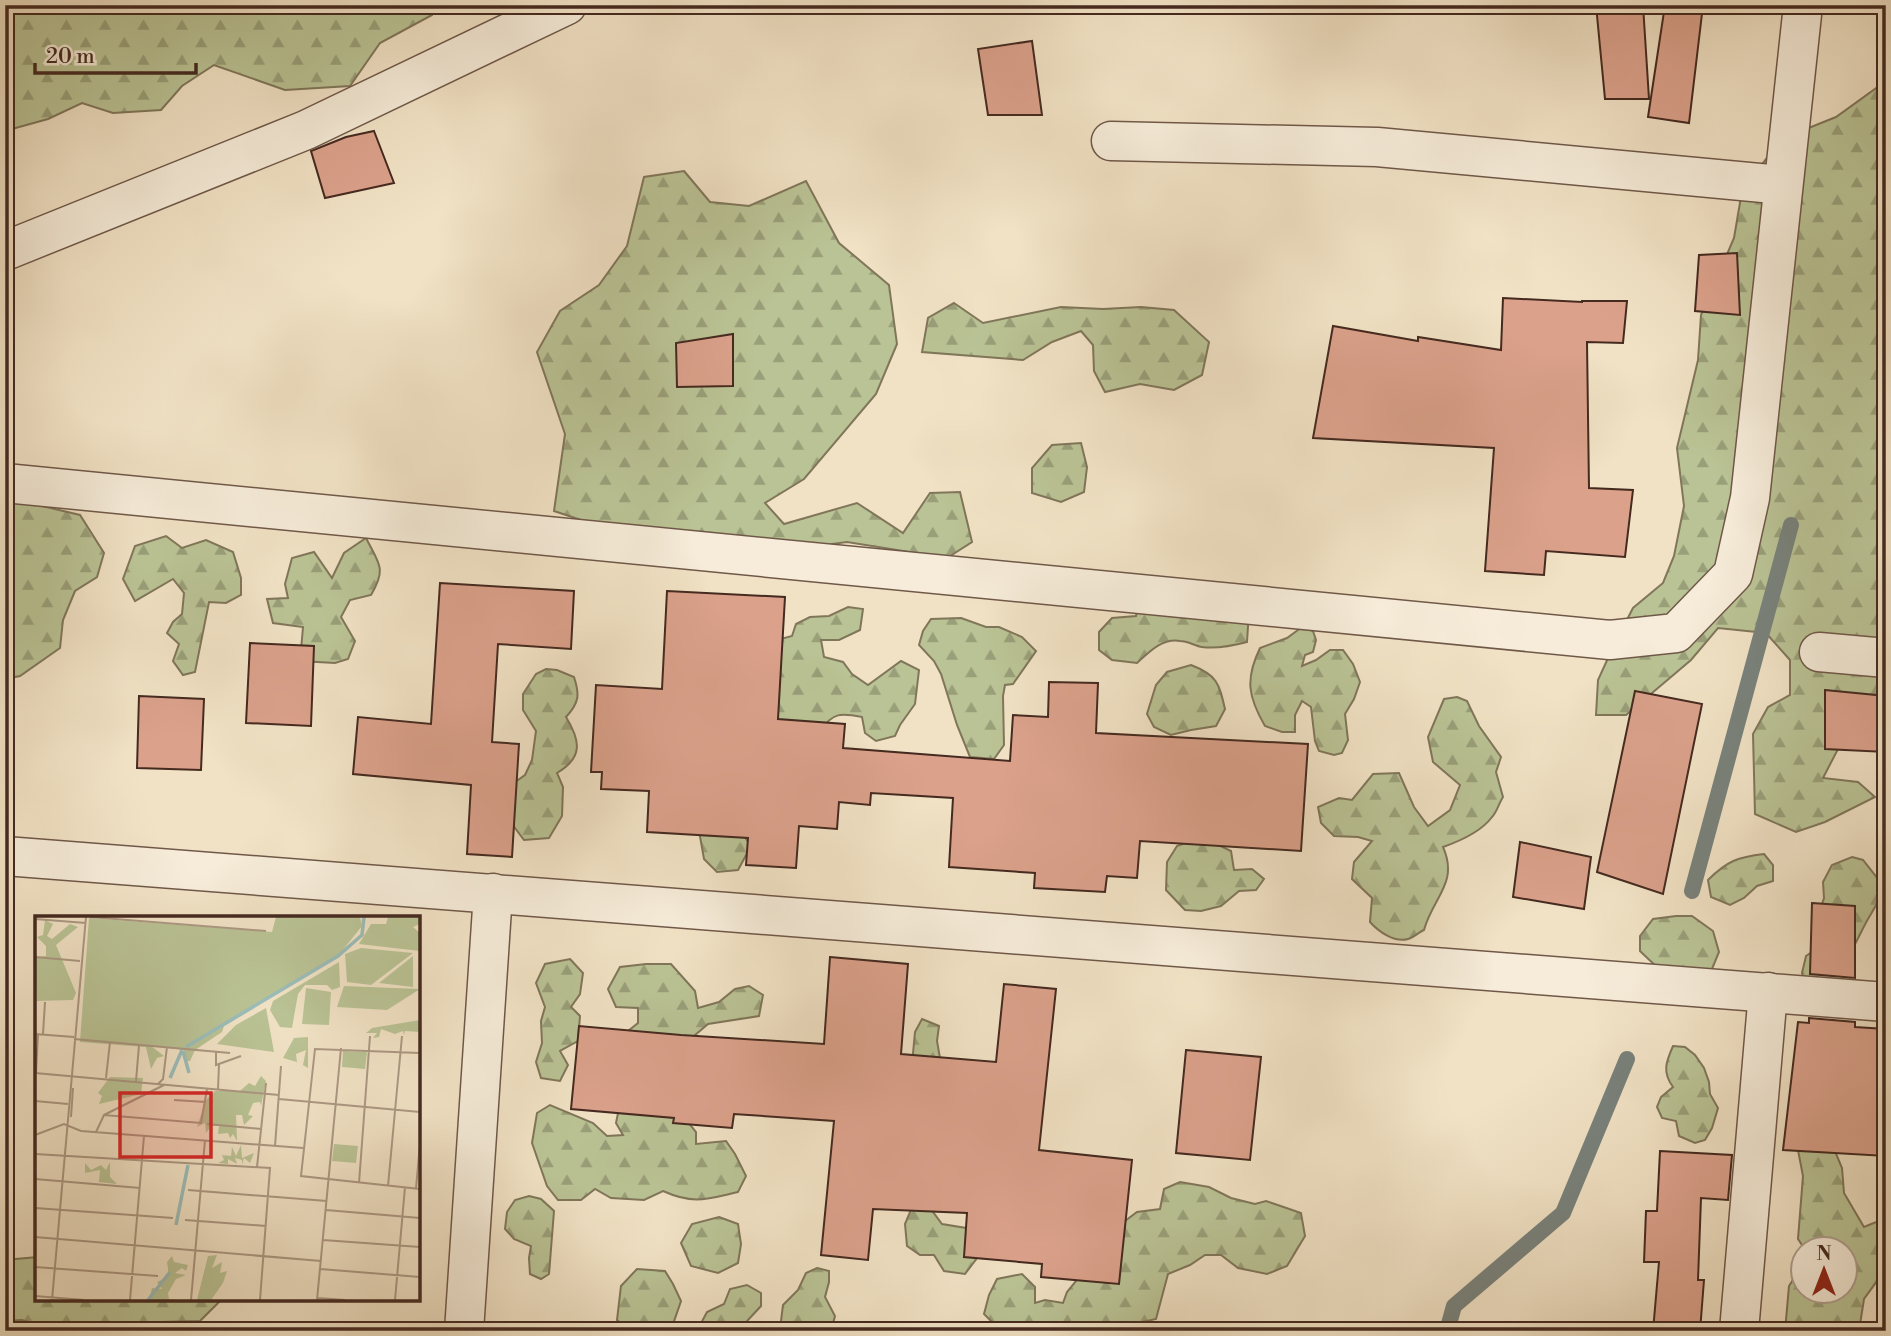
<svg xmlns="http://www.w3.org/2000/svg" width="1891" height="1336" viewBox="0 0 1891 1336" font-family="'Libre Bodoni',serif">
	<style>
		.forest { fill: url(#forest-firs); stroke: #80765a; stroke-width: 2 }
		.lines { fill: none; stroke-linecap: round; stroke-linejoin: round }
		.stream { stroke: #79827c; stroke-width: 16 }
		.building { fill: #dba18b; stroke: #452a20; stroke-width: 2 }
		.minor-casing { stroke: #705849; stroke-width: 41 }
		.minor { stroke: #f6ecd9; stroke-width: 38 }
		.inset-river { fill: none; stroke: #9bbdb9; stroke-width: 3.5 }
		.inset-road { fill: none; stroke: #ac9883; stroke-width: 2 }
		.view { fill: #d62828; fill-opacity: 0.15; stroke: #d62828; stroke-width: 3.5 }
		.inset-edge { fill: none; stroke: #452a20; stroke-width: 3.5 }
	</style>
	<defs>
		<pattern id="forest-firs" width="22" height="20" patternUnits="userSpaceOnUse" patternTransform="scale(1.75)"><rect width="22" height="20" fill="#bac395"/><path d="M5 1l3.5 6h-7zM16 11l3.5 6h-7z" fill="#999f79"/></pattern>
	</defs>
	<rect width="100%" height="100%" fill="#f1e2c5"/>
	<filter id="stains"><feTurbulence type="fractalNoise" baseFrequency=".00286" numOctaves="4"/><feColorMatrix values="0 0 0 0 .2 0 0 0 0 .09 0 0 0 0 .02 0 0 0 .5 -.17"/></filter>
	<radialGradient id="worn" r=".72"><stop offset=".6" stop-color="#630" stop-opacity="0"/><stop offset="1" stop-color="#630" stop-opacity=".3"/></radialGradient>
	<g class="forest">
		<polygon points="5,5 435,5 432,15 380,43 350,86 285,90 214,65 182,86 161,110 113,113 82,103 48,119 5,131"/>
		<polygon points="1886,81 1886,728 1838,749 1823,778 1858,782 1875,797 1825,822 1796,832 1755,814 1753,734 1768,707 1790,695 1790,660 1766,633 1718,628 1691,660 1626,715 1596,715 1598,680 1614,645 1633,608 1663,583 1674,556 1684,506 1677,448 1698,360 1701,315 1734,238 1742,191 1781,139 1836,117"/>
		<polygon points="684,171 710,202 749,206 806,181 839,243 889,285 897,344 876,394 804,479 765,503 784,524 857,503 903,533 930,493 960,492 972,542 947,558 847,542 817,546 590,523 554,511 565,434 537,352 560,311 599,285 627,246 644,177"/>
		<polygon points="954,303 983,323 1061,307 1103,309 1141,307 1174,310 1209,342 1202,375 1174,390 1140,384 1105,392 1094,371 1093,345 1081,331 1052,342 1023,360 922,352 928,318"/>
		<polygon points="1081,443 1087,467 1084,492 1061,502 1032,493 1032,468 1052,445"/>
		<polygon points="5,501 38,505 80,515 104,553 97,577 75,591 63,620 60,648 20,676 5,679 5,629 7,628 5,626"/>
		<polygon points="166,536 182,548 206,540 233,552 241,578 241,595 226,603 209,602 195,672 183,675 173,661 179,644 167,633 173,622 182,614 184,593 173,579 135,601 123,579 135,546"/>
		<path d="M 366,538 C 379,564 387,568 371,595 L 350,600 L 341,617 L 355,641 L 348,659 L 335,663 L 300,661 L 303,627 L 273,623 L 267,599 L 288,598 L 285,584 L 292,558 L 314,552 L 332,578 L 344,553 Z"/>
		<path d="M 1138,606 L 1249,611 L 1247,642 C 1232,646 1218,649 1202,647 C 1195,646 1188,641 1180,641 C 1162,638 1149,652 1137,663 L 1112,660 L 1099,650 L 1099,632 L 1112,618 L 1136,616 Z"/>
		<path d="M 848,607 L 863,609 L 860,630 L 839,640 L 821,640 L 824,657 L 843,662 L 852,674 L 868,685 L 901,661 L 919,670 L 915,704 L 900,725 L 895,736 L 876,741 L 865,733 L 862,717 C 841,713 833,712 820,731 L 735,823 L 751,846 L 738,870 L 717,872 L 704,859 L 698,825 L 773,641 L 792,636 L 796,624 L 810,617 L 829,616 Z"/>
		<polygon points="961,618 986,627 999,627 1022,637 1036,651 1013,684 1005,685 1003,696 1004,745 994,759 970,757 957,725 941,674 934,661 919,645 923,631 931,619"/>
		<path d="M 1302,627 L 1313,631 L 1316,640 L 1313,652 L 1305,655 L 1302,666 L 1316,660 L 1330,650 L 1343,650 L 1353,664 L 1360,682 L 1354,699 L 1345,714 L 1348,740 L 1342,753 L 1334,755 L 1319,751 L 1315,741 L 1311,707 L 1302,701 L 1295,715 L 1295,732 L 1282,732 L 1265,726 C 1248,697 1245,679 1260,648 L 1287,638 Z"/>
		<path d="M 1191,665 C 1217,675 1219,683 1225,709 L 1216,726 L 1191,730 L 1171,735 L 1154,727 L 1147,714 L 1156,685 L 1167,672 Z"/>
		<path d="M 546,669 L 557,670 L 574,677 C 580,695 579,703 566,717 C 580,740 584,757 557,773 L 563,787 L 562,816 L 549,838 L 524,840 L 506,816 L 508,787 L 525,775 L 532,760 L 536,731 L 523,710 L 523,694 L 536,674 Z"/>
		<path d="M 1457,697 L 1467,701 L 1479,726 L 1501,757 L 1496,772 L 1503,797 C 1499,803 1497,812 1492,817 C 1481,832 1460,841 1443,847 C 1459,883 1433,897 1424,930 C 1419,932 1413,938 1408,939 C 1394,943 1378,931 1370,922 L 1372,898 L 1352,879 L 1354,862 L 1372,841 L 1358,837 L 1334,836 L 1321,823 L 1318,807 L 1339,798 L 1352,800 L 1373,774 L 1399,773 L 1414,807 L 1428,826 L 1450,810 L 1460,785 L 1433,762 L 1428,737 L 1444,699 Z"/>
		<polygon points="1191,841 1210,841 1231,851 1234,870 1252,869 1264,879 1256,890 1239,891 1221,906 1201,911 1185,910 1166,890 1167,862 1177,846"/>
		<path d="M 1764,854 L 1773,865 L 1773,881 L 1757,886 L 1744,898 L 1730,905 L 1711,897 L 1708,880 C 1727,861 1738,857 1764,854 Z"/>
		<path d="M 1852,857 L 1863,860 L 1885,888 C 1881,898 1876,905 1871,914 C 1862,928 1857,943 1848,956 L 1852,976 L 1842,990 L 1806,989 L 1802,973 L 1806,956 L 1822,945 L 1821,907 L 1824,898 L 1823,882 L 1832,865 Z"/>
		<polygon points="1676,916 1692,916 1713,931 1719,952 1712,969 1685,972 1660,970 1640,951 1640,936 1653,919"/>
		<polygon points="570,959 583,973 580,994 571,1007 580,1016 578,1041 560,1051 568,1065 560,1081 541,1078 536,1062 542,1043 541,1021 545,1007 536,983 545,964"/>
		<path d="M 646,964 L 671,964 L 695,991 L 698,1008 L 719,1002 L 735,989 L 749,986 L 763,995 L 759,1016 L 708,1024 L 680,1048 L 683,1116 L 696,1132 L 696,1144 L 726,1141 L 735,1154 L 746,1176 L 738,1192 C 707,1199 694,1205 663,1191 L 644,1200 L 611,1198 L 595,1189 L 581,1200 L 558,1200 L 547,1186 L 532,1143 L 537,1113 L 550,1105 L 593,1123 L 607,1136 L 623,1135 L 616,1123 L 622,1093 L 628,1031 L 638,1023 L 638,1008 L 616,1007 L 608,989 L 620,967 Z"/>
		<polygon points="922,1019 939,1026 937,1041 941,1064 912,1064 915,1032"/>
		<path d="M 1673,1046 L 1685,1047 L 1695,1055 L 1704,1068 L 1709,1082 L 1710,1094 L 1718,1108 L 1712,1128 L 1705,1140 L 1695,1143 L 1679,1136 L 1676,1121 L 1662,1118 L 1657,1107 L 1661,1097 L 1673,1087 C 1662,1072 1666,1062 1673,1046 Z"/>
		<polygon points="1832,1144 1842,1168 1844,1193 1864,1227 1886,1218 1886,1274 1883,1273 1864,1299 1859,1331 1785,1331 1789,1286 1803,1264 1804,1290 1846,1290 1846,1248 1804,1248 1798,1239 1803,1176 1797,1145"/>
		<polygon points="1180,1182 1209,1187 1231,1198 1255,1204 1266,1201 1301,1213 1305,1236 1287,1266 1267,1274 1238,1268 1221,1255 1205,1255 1190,1265 1168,1274 1156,1319 1129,1325 1103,1325 1089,1331 995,1331 995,1325 984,1314 989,1295 997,1279 1022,1274 1035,1287 1035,1303 1045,1300 1063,1303 1067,1292 1125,1221 1137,1212 1160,1209 1164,1189"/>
		<polygon points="529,1196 541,1199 554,1211 549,1274 541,1279 530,1274 529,1258 531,1246 514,1239 505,1229 507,1212 515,1200"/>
		<polygon points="913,1205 930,1208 942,1224 966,1228 977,1258 965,1274 944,1271 934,1255 920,1255 907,1246 905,1224"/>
		<polygon points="719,1217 738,1224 741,1244 738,1263 718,1273 691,1266 681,1243 692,1224"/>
		<polygon points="37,1257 37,1299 220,1299 220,1301 200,1321 119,1323 105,1326 89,1323 75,1331 59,1331 22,1320 5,1321 5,1260"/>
		<polygon points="817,1268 829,1271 829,1282 825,1297 835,1316 831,1331 781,1331 780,1329 783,1305 798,1290 806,1273"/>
		<polygon points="637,1269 665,1271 673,1284 681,1301 672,1327 666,1331 629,1331 617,1320 621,1286"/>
		<polygon points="747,1285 761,1293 761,1306 747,1321 742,1331 701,1331 699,1327 707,1312 724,1304 730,1289"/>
	</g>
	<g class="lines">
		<g class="stream">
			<polyline points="1692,891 1791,525"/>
			<polyline points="1447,1331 1454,1306 1563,1213 1627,1059"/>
		</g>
	</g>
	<g class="building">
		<polygon points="1596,5 1643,5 1649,99 1605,99"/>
		<polygon points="1665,5 1703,5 1689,123 1648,117"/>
		<polygon points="1032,41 1042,115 988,115 978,49"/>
		<polygon points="374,131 394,183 325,198 311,151 346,137"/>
		<polygon points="1737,253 1740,315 1695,311 1699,255"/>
		<polygon points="1503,298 1582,302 1582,301 1627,301 1623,343 1587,342 1589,488 1633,490 1625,557 1546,551 1544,575 1485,571 1494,448 1313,438 1333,326 1418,341 1418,337 1501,350"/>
		<polygon points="733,334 733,386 677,387 676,343"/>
		<polygon points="440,583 574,591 571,649 498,644 492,742 519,744 512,857 467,854 471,785 353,774 358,717 431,724"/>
		<polygon points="667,591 785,597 778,719 845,724 843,748 1010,761 1013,715 1048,717 1049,682 1098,683 1096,733 1308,744 1301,851 1140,841 1137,878 1107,876 1105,892 1034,888 1035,873 949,867 953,798 871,793 870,805 839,802 837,829 799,826 796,868 746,865 748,838 647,832 649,791 601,789 602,772 591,772 596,685 662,689"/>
		<polygon points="250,643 314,646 311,726 246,723"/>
		<polygon points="1825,690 1886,696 1886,752 1825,749"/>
		<polygon points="1635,691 1702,704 1663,894 1597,872"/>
		<polygon points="139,696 204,699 201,770 137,768"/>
		<polygon points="1520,842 1591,857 1584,909 1513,897"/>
		<polygon points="1812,903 1855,906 1855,978 1810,974"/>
		<polygon points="830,957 908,964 901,1054 996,1062 1004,984 1056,989 1039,1150 1132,1160 1119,1284 1041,1277 1042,1264 964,1257 967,1213 873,1209 868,1260 821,1255 834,1121 734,1114 732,1128 673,1123 674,1118 571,1109 579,1026 681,1035 824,1044"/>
		<polygon points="1809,1018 1855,1022 1855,1027 1886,1029 1886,1156 1783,1150 1798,1022 1809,1023"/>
		<polygon points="1186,1050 1261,1057 1250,1160 1176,1153"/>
		<polygon points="1660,1151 1732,1155 1728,1200 1701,1198 1698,1280 1704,1280 1700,1331 1653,1331 1659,1262 1644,1262 1646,1211 1657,1211"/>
	</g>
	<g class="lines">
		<defs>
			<g id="minor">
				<polyline points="1111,141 1377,147 1783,185"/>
				<polyline points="5,251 306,130 567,5"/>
				<polyline points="5,483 1610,640 1676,633 1733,574 1750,498 1803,5"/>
				<polyline points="1819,652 1886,658"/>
				<polyline points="5,856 1886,1002"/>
				<polyline points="464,1331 493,893"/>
				<polyline points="1739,1331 1768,992"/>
			</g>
		</defs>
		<use href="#minor" class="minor-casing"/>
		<use href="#minor" class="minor"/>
	</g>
	<g transform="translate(35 916)">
		<rect width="385" height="385" fill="#f1e2c5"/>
		<path d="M 353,1 L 385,1 L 385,8 L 378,11 L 385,17 L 385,35 L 324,28 L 336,8 L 351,8 ZM 326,32 L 378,37 L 336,69 L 312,66 L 310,38 ZM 308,135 L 332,136 L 330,153 L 307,151 ZM 299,228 L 323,230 L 321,247 L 297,245 Z" fill="#bac395"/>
		<path d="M 241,1 L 325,1 L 327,10 L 303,40 L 189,110 L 187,116 L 160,134 L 155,145 L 150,145 L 149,134 L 116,130 L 129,140 L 122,142 L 116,153 L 111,131 L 45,126 L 54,2 L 237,16 ZM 10,4 L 18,8 L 12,20 L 17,23 L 35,8 L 43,11 L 21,29 L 41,77 L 38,84 L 0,85 L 0,41 L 11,40 L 11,30 L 2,21 L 8,19 ZM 378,40 L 378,71 L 344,67 ZM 304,46 L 305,71 L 297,74 L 292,69 L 270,69 L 263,78 L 257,112 L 245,111 L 235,94 L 238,85 ZM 309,70 L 385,73 L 352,94 L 302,91 ZM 271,72 L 296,76 L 294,109 L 267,108 ZM 231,92 L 239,136 L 182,128 L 201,109 ZM 385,104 L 385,116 L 370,115 L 369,119 L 368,115 L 360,118 L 346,113 L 344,121 L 338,122 L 342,117 L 331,117 L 337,112 ZM 273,121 L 273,152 L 268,149 L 271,134 L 261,138 L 262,146 L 248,142 L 259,122 ZM 226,160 L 231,165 L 226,190 L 225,186 L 218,187 L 213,199 L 218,200 L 209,209 L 207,199 L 201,199 L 202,225 L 198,218 L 195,222 L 193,217 L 183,218 L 184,210 L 176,210 L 171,217 L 170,207 L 162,211 L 171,184 L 180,175 L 205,175 L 214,167 L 220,170 ZM 75,161 L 108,162 L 106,178 L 64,188 L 67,180 L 63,177 ZM 206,229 L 207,242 L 219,237 L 215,247 L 209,242 L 207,249 L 207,244 L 200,242 L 202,248 L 193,243 L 193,248 L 183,247 L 189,244 L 187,239 L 196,240 L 197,231 L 201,240 ZM 75,246 L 75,261 L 82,268 L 64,266 L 65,254 L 50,257 L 50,247 L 56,254 L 66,249 L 71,254 ZM 182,339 L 177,352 L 187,346 L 185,357 L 192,355 L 188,367 L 176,384 L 162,384 L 173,340 ZM 137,340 L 139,346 L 153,349 L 151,355 L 147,352 L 140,357 L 151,359 L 141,363 L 133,377 L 134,383 L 142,384 L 114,384 L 117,372 L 127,373 L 122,366 L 134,360 L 132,346 Z" fill="#bac395"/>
		<path class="inset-river" d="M 151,131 L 303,40 L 327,19 L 329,1M 148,135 L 154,157M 135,162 L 147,134M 141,309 L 153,249M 113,384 L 135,356"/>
		<path class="inset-road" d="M 55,1 L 231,15M 0,3 L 51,7M 0,41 L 45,45M 0,118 L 39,121M 8,118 L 10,86M 39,123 L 195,137M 181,136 L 181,149 L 206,140M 385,137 L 280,133 L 266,260 L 385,273M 0,157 L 244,179M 1,157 L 3,118M 71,162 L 75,126M 101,165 L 104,129M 123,168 L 128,163 L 132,131M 183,174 L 184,148M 244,183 L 385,196M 139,184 L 171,186M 0,185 L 33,188M 69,199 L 129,169M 36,201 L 38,172M 172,208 L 226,213M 61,216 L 69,199 L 166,207 L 172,173M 0,219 L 29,208 L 46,215 L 268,232M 240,230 L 246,150M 0,238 L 235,252 L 225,384M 222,251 L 231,167M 0,263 L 105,272M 324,267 L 335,120M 353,270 L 367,120M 381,272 L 385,228M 153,274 L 292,285M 0,292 L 138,302M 291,294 L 385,302M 150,304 L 231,310M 0,321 L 286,345M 288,324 L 385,331M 0,351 L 123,360M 285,353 L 385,361M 0,380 L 49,384M 283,382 L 310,384M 17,384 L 51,1M 95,384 L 109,220M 156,384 L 170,224M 282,384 L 306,132M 360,384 L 370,271"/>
		<path class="view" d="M 85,177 L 176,177 L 176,241 L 85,241 Z"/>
		<rect width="385" height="385" class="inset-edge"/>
	</g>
	<rect width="1891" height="1336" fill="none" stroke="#f1e2c5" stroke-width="28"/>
	<rect x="7" y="7" width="1877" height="1322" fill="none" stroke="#452a20" stroke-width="3.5"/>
	<rect x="14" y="14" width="1863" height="1308" fill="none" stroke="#452a20" stroke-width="2"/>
	<g transform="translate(1824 1270)"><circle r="33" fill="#f6ecd9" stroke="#af9e8f" stroke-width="2"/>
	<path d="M0-5L12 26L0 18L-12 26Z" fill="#8f2418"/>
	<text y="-10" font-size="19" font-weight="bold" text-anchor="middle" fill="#452a20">N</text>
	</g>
	<path d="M35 63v10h161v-10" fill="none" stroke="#452a20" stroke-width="3.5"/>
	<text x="46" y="63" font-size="21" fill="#452a20" stroke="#f6ecd9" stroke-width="5" paint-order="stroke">20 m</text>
	<rect width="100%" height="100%" filter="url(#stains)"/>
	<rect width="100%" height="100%" fill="url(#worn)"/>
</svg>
